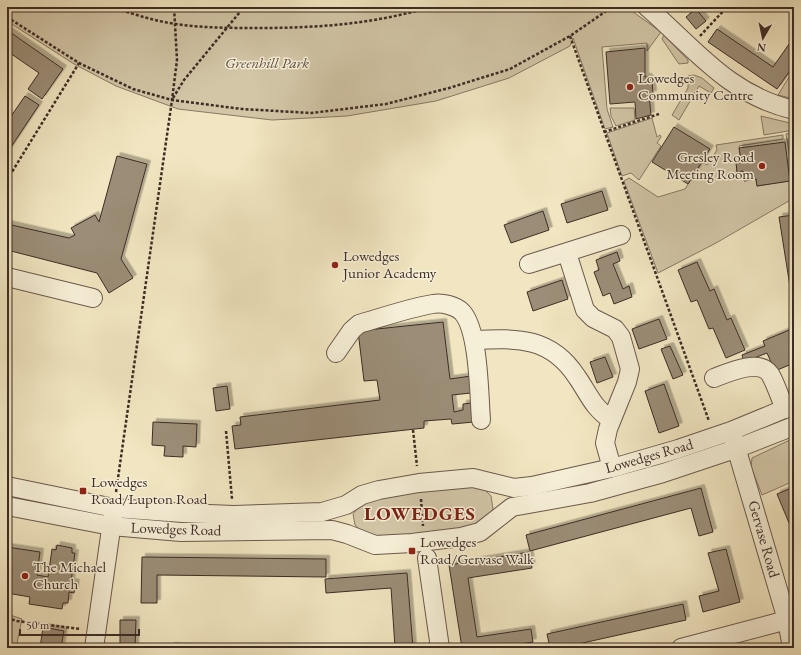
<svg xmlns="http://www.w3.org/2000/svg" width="801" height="655" viewBox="0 0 801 655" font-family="'EB Garamond',serif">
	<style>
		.green { fill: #d2c6a7; stroke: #887966 }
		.building { fill: #9b8d77; stroke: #3d2c26; filter: url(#shadow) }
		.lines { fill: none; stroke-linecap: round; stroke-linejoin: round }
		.minor-casing { stroke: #6a5a4d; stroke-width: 20 }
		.path { stroke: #3d2c26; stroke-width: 2.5; stroke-dasharray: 3 2; stroke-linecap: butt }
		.minor { stroke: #f6efd7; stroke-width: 18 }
		.poi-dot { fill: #8f2418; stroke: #f6efd7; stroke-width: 1.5 }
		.labels { text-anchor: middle; stroke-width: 3; stroke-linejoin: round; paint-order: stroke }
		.park-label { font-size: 15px; font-style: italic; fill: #5b4b40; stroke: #f6efd7 }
		.poi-label { font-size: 15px; fill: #3d2c26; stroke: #f6efd7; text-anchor: start }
		.street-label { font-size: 15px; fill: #3d2c26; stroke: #f6efd7 }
		.district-label { font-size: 19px; font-weight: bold; letter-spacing: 1px; fill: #7a1f14; stroke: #f6efd7 }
	</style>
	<defs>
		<filter id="shadow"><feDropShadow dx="3.5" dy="-3.5" stdDeviation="0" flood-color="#0004"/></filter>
	</defs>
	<rect width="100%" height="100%" fill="#f1e6c1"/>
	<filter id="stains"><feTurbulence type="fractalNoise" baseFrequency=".005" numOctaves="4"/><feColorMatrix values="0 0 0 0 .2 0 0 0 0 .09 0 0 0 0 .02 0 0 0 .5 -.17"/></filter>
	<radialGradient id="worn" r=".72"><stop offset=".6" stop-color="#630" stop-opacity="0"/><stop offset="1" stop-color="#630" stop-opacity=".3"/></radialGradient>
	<g class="green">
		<polygon points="7,7 618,7 629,9 661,32 647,51 647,43 602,47 607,109 613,127 605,129 573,38 570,46 509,78 436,101 347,116 272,120 178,109 116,86 74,64 7,21"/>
		<polygon points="664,35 688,60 688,63 679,64 662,39"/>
		<polygon points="794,69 794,99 778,95"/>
		<polygon points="694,75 702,78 714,88 711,93 699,86 679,120 672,115 688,88 688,76"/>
		<polygon points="610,108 634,108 635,120 616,126 611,116"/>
		<polygon points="761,116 794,124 794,130 764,135"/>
		<polygon points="652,118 657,137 660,135 661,137 657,143 661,146 639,180 631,173 622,176 607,133"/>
		<polygon points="794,132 794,171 792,170 786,134"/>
		<polygon points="783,135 783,139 739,146 741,161 736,162 737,172 743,171 744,181 756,179 757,186 794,180 794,198 716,243 658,273 624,181 629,178 658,197 685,189 702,162 707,165 717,150 716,145"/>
		<polygon points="794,438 794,481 762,495 751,467 752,458"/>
		<polygon points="468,485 483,488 491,496 493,509 487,519 472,527 384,538 366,535 355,525 353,514 360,505 376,498"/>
		<polygon points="7,495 91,512 93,514 7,500"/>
		<polygon points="7,614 22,619 16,648 7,648"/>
	</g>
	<g class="building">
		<polygon points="696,9 706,21 696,29 686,17"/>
		<polygon points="717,29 773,67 794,37 794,65 777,89 708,42"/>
		<polygon points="7,30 63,69 42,99 28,89 39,73 7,51"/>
		<polygon points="645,48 645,77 648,77 652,81 653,94 649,94 651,115 636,119 635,102 610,104 606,52"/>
		<polygon points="25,96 39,105 7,153 7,122"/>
		<polygon points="674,127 710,149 688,184 652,162"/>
		<polygon points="785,142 790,181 757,186 756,179 744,181 743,171 737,172 736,162 741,161 739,148"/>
		<polygon points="117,156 147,164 121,259 133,278 109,293 97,273 7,250 7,224 69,238 75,235 71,228 95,215 99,222"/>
		<polygon points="602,191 608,210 567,223 561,204"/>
		<polygon points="543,211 549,230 511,243 504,225"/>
		<polygon points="794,215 794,299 792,299 779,217"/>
		<polygon points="617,252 620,261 613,264 623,289 629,286 632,297 614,304 610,293 603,296 594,272 599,270 596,260"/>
		<polygon points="697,262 710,291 714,289 727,320 731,318 745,350 726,358 713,328 709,329 697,300 691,302 678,270"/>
		<polygon points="562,280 568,299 533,311 527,292"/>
		<polygon points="659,319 667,339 639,349 632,329"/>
		<polygon points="443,322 450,379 471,376 471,393 452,395 454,412 463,410 463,404 472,403 474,422 452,424 451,419 424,421 424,428 235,449 232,426 241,425 240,417 380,400 377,380 364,381 358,331"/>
		<polygon points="794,328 794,363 775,371 767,353 744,362 742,355 765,346 763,341"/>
		<polygon points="670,346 683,375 673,379 661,349"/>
		<polygon points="605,357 613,377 597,383 590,362"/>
		<polygon points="664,384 679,426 659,433 645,391"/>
		<polygon points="227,386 230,409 216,411 213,388"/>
		<polygon points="153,422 197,424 196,447 183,446 183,457 164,456 165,446 152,445"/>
		<polygon points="794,487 794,535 777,494"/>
		<polygon points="701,488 713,532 699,536 691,508 530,551 526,535"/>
		<polygon points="57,545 72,548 72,553 75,553 71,582 76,583 74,593 69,592 68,603 63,603 62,609 29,604 30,597 7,593 7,547 40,552 37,575 48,577 52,549 56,550"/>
		<polygon points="726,549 740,602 703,612 699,596 719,591 708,553"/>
		<polygon points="529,552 532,568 468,578 477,637 531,629 533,642 493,648 462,648 449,565"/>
		<polygon points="142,557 326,559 326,577 157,575 157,603 141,603"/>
		<polygon points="407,573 413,648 385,648 395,647 391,588 326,593 325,579"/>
		<polygon points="683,604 686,620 560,648 550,648 547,634"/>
		<polygon points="120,620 136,620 135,648 145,648 120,648"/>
		<polygon points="43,627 64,631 61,648 40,648"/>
		<polygon points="171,646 189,647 188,648 171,648"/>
		<polygon points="189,647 206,647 206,648 188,648"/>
	</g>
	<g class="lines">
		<defs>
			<g id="minor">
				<path d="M 647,7 C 695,49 729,95 794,110"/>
				<polyline points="567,253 585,310 593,318 615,329 621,337 630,369 627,382 608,429 605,443 612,468"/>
				<polyline points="529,264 621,235"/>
				<polyline points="7,277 93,298"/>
				<path d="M 474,340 C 518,338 551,337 577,377 C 590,396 592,406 611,420"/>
				<path d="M 336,353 L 352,330 L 359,324 C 383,317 409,308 433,304 C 442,302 456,306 462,312 C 479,330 479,395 481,420"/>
				<path d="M 714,378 C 727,373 759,358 770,374 C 776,384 780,398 785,409"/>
				<polyline points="733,437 787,620 792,648"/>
				<polyline points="7,486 114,508 183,513 234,515 322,512 346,505 362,495 379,490 419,483 473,478 514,488 532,486 616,467 678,449 731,431 794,405"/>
				<polyline points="7,506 111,526 181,532 332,530 347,534 375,545 412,543 461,537 480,532 512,507 590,493 663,473 738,448 794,426"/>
				<polyline points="427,558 440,648"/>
				<polyline points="94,648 113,515"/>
				<polyline points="681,648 787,620"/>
			</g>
		</defs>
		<use href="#minor" class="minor-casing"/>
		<g class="path">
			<path d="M 112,7 C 133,14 154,21 176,24 C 203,28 231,28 259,28 C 317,28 374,24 430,7"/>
			<polyline points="7,17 79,63 133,89 172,100 242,109 311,113 386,104 449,88 510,69 570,36 612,7"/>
			<polyline points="570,36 709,421"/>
			<polyline points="700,36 727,7"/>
			<polyline points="173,98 184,80 244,7"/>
			<polyline points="604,132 659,114"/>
			<polyline points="7,180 79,63"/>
			<polyline points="413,430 417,466"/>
			<polyline points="226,431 232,499"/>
			<polyline points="116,492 172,100 177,60 174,7"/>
			<polyline points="421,499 423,526"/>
			<polyline points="7,618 17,621 81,629"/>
		</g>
		<use href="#minor" class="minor"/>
	</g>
	<g class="poi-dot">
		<circle cx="630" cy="87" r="4"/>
		<circle cx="762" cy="166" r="4"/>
		<circle cx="335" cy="265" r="4"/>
		<rect x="79" y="487" width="8" height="8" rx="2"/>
		<rect x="408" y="547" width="8" height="8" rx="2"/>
		<circle cx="25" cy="576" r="4"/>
	</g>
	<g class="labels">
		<g class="park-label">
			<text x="267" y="68">Greenhill Park</text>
		</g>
		<g class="poi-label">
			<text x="638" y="83">Lowedges<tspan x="638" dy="17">Community Centre</tspan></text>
			<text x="754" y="162" text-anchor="end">Gresley Road<tspan x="754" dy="17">Meeting Room</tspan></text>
			<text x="343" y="261">Lowedges<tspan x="343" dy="17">Junior Academy</tspan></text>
			<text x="91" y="487">Lowedges<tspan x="91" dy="17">Road/Lupton Road</tspan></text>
			<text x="420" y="547">Lowedges<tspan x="420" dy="17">Road/Gervase Walk</tspan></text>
			<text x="33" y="572">The Michael<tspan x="33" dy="17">Church</tspan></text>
		</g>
		<g class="street-label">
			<text transform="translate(649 456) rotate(-16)" y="5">Lowedges Road</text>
			<text transform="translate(176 529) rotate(2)" y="5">Lowedges Road</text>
			<text transform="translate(764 539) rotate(74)" y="5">Gervase Road</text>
		</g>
		<g class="district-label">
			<text x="420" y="520">LOWEDGES</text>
		</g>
	</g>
	<rect width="801" height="655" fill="none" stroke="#f1e6c1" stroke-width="24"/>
	<rect x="8" y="8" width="785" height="639" fill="none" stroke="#3d2c26" stroke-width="2"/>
	<rect x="12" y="12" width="777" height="631" fill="none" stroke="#3d2c26"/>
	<g transform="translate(763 38) rotate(189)" stroke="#f6efd7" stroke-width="3" paint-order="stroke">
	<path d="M0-3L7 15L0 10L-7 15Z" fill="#3d2c26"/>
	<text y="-6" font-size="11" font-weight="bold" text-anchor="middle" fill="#3d2c26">N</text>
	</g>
	<path d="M20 629v6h119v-6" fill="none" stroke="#3d2c26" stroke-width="2"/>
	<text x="26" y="629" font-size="12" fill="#3d2c26" stroke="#f6efd7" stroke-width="3" paint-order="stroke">50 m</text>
	<rect width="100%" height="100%" filter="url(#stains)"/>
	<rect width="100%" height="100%" fill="url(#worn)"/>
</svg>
